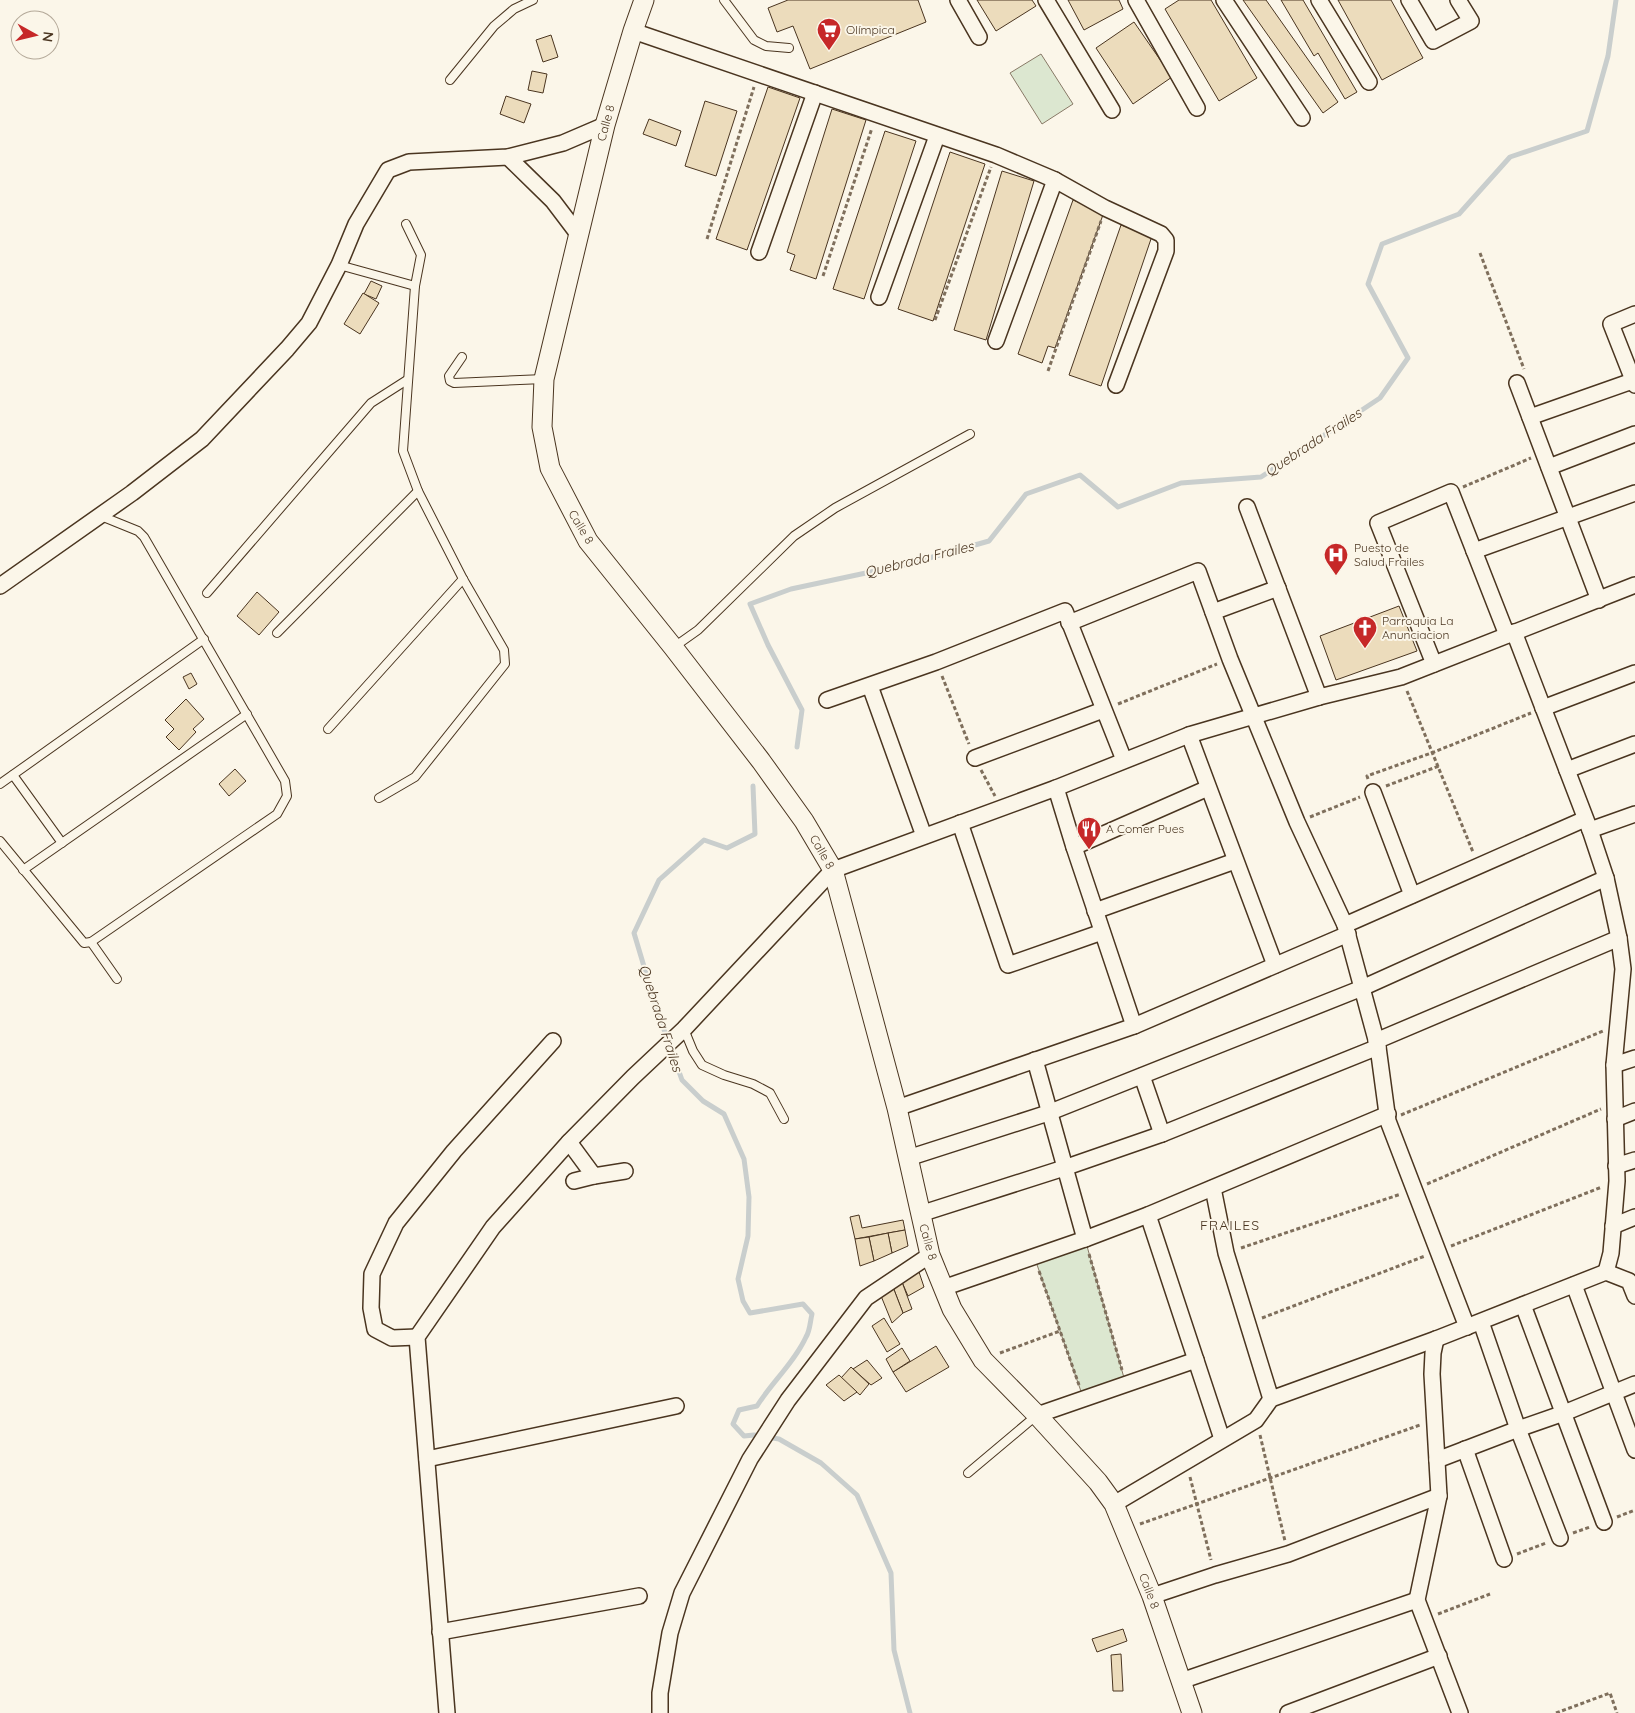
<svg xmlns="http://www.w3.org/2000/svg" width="1635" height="1713" viewBox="0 0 1635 1713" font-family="Quicksand,sans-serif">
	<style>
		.green { fill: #dce7d0; stroke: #887966 }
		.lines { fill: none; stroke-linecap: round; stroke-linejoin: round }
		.stream { stroke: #c9cecd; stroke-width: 5 }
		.building { fill: #ecdcbc; stroke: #4a3520 }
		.service-casing { stroke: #4a3520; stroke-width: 10 }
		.minor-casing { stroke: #4a3520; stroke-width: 18 }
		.tertiary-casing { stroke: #4a3520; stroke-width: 21 }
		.path { stroke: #7f6f5c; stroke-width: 3; stroke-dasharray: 4 2.5; stroke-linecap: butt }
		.service { stroke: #fbf6e9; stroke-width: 8 }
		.minor { stroke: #fbf6e9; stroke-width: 15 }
		.tertiary { stroke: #fbf6e9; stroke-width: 19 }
		.labels { text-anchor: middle; stroke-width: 4; stroke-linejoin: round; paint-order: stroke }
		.poi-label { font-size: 12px; fill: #4a3520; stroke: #fbf6e9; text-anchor: start }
		.street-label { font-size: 12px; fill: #4a3520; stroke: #fbf6e9 }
		.water-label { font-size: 14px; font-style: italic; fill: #4a3520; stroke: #fbf6e9 }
		.neighbourhood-label { font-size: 14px; letter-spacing: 1px; fill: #4a3520; stroke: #fbf6e9 }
	</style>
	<rect width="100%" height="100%" fill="#fbf6e9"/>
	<g class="green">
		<polygon points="1041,54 1073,104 1042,124 1010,73"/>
		<polygon points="1085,1239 1126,1385 1084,1400 1034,1256"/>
	</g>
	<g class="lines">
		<g class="stream">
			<polyline points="797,747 802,710 768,645 750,604 791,589 908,564 989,541 1026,494 1080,475 1118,507 1181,483 1261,477 1380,398 1408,358 1368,284 1382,244 1459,214 1510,157 1587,131 1608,56 1616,0"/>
			<path d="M 753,786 L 755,834 L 727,848 L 704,840 L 659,880 L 634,933 L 657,1010 L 682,1080 L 703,1101 L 724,1114 L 744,1159 L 749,1197 L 748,1236 L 738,1279 L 743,1301 L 750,1313 L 803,1304 L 812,1314 C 810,1322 810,1331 806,1337 C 794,1363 772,1382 757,1406 L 739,1410 L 733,1424 L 744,1436 L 754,1435 L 779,1439 L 821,1463 L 857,1495 L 891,1573 L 894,1650 L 910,1713"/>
		</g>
	</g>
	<g class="building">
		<polygon points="788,0 918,0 926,22 810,69 793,26 777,32 768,8"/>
		<polygon points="977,0 1032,0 1036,6 996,31"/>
		<polygon points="1068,0 1119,0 1123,9 1084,30"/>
		<polygon points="1179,0 1211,0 1257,78 1219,101 1165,9"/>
		<polygon points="1243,0 1266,0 1338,102 1323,113"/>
		<polygon points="1281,0 1303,0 1357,92 1345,99 1318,53 1314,56"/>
		<polygon points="1338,0 1391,0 1423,58 1382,80"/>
		<polygon points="1134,22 1172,77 1133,104 1096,48"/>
		<polygon points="551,35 558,57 543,62 536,40"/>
		<polygon points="532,71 547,74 543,93 528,90"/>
		<polygon points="768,87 800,98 747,250 716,239"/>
		<polygon points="506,96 531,104 524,123 500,114"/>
		<polygon points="705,101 737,111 716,176 685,166"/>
		<polygon points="832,109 866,120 816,279 790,270 795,255 787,252"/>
		<polygon points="649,119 681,131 676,146 643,134"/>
		<polygon points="885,131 916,141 864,299 833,289"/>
		<polygon points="950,152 985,164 933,321 898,309"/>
		<polygon points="1002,171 1034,181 986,340 954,330"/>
		<polygon points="1073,200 1104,212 1055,348 1048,346 1042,363 1018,354"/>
		<polygon points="1121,225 1152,236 1101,386 1069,375"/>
		<polygon points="371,281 382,286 376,299 364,294"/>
		<polygon points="363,293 379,303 360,334 344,324"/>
		<polygon points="257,592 279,612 259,635 237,616"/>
		<polygon points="1399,606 1417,651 1336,680 1320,636"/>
		<polygon points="191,673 197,684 189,689 183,677"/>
		<polygon points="186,699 204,719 193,729 196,732 179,750 166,737 174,729 165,720"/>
		<polygon points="235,769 246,781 229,796 219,784"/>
		<polygon points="859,1215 862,1228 903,1220 905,1230 855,1239 850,1217"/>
		<polygon points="905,1230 908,1246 892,1253 888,1233"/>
		<polygon points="888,1233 892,1253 874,1261 869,1237"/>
		<polygon points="869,1237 874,1261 860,1266 855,1239"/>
		<polygon points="919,1272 924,1287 908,1296 902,1282"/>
		<polygon points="902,1282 912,1309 903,1313 893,1287"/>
		<polygon points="893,1287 903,1313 892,1323 879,1291"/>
		<polygon points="884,1318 900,1344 887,1352 872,1326"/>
		<polygon points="936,1346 949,1367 906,1392 893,1372"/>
		<polygon points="902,1348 910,1361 893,1372 886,1359"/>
		<polygon points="867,1360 882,1378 871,1385 853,1369"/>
		<polygon points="851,1367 869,1384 860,1395 841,1378"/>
		<polygon points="839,1375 857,1392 844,1401 826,1385"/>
		<polygon points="1123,1629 1127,1641 1097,1652 1092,1639"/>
		<polygon points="1121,1654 1123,1691 1113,1691 1111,1655"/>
	</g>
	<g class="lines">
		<defs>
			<g id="service">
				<polyline points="724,0 754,40 766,46 789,48"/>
				<polyline points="450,80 494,26 514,9 533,0"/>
				<polyline points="339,265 415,286"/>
				<polyline points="462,357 449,376 450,381 454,383 544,379"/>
				<polyline points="207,593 371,403 407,380"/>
				<polyline points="277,633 418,491"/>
				<polyline points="674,647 698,630 794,536 835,508 970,434"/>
				<polyline points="328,729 463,579"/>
				<polyline points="13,775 62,843"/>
				<polyline points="0,784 204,639"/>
				<polyline points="379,798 415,777 505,664 504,650 463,579 418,491 403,451 415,286 421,255 406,224"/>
				<polyline points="0,841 84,943 91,942 277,814 287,796 285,781 144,537 138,531 101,516"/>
				<polyline points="23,870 247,714"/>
				<polyline points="91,942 117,979"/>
				<polyline points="684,1029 693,1051 702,1065 724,1075 753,1084 770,1093 784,1119"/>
				<polyline points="968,1473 1037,1415"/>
			</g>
			<g id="minor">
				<polyline points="958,0 979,37"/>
				<polyline points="1046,0 1112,110"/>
				<polyline points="1136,0 1197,108"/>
				<polyline points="1224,0 1302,118"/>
				<polyline points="1319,0 1369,82"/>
				<polyline points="1409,0 1433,41 1471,21 1458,0"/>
				<polyline points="633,31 996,155 1055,180 1105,208 1161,234 1166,240 1166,251 1116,385"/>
				<polyline points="508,157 553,201 578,234"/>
				<polyline points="759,252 815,93"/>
				<polyline points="879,297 937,136"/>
				<polyline points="1635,314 1611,324 1635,385"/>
				<polyline points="996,341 1055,180"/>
				<polyline points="1517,383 1599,600"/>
				<polyline points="1530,417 1635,380"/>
				<polyline points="1549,467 1635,434"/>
				<polyline points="1247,507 1319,697"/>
				<polyline points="1474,551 1635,493"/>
				<polyline points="0,586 132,493 202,439 287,349 309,323 339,265 356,224 388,170 409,162 508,157 563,143 605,125"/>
				<polyline points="1213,612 1278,588"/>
				<polyline points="1069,623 1198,571 1230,659 1297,822 1345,925 1378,1047 1388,1121 1467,1327"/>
				<polyline points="1514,632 1590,830 1606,878 1619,938 1623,969 1614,1065 1617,1181 1611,1253 1606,1272"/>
				<polyline points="1434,664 1378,523 1451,492 1507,635"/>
				<polyline points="870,686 924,836"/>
				<polyline points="827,700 936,662 1065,611 1124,760"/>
				<polyline points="1543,708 1635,673"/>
				<polyline points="1189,735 1275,965"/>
				<polyline points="975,758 1103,710"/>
				<polyline points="1567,770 1635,744"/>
				<polyline points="1056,788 1074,847 1134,1026"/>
				<polyline points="1373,792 1412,895"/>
				<polyline points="960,823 1008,965 1102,932"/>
				<polyline points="1590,830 1635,814"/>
				<polyline points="1074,847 1208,788"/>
				<polyline points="1095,911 1235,861"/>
				<polyline points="1345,925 1585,819"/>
				<polyline points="1376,1041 1619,938"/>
				<polyline points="1035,1060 1085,1239"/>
				<polyline points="1614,1065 1635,1058"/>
				<polyline points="1142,1076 1162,1134"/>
				<polyline points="897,1108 1134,1026 1348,934"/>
				<polyline points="1615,1119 1635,1111"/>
				<polyline points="569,1142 594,1176 625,1171"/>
				<polyline points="908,1158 1048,1113 1362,988 1606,878"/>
				<polyline points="1616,1166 1635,1160"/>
				<polyline points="574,1181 594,1176"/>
				<polyline points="1213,1188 1226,1253 1271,1399"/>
				<polyline points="920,1214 1064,1168 1162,1134 1378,1047"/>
				<polyline points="1148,1215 1222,1439"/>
				<polyline points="1613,1226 1635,1217"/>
				<polyline points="1574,1285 1635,1450"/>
				<polyline points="943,1288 1085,1239 1148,1215 1388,1114"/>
				<polyline points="1523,1305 1604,1522"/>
				<polyline points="1481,1322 1518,1429 1560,1538"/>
				<polyline points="417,1337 392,1338 375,1329 371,1308 372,1274 396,1223 454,1151 553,1041"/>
				<polyline points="1436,1339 1433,1353 1432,1374 1439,1496 1417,1600 1460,1713"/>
				<polyline points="1037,1415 1196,1360"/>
				<polyline points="1465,1449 1504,1559"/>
				<polyline points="427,1459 676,1406"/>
				<polyline points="1437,1460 1518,1429 1564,1413 1635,1384"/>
				<polyline points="1114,1504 1256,1420 1271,1399 1436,1339 1606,1272 1629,1281 1635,1296"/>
				<polyline points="1152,1596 1215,1575 1288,1554 1439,1496"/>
				<polyline points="440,1632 639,1596"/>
				<polyline points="1181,1681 1417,1600"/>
				<polyline points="447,1713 417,1337 493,1227 569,1142 633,1077 684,1029 833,870 1056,788 1189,735 1319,697 1401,677 1635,585"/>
				<polyline points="660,1713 660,1693 670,1633 682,1593 750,1459 788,1400 866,1298 930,1255"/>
				<polyline points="1288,1713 1439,1656"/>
			</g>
			<polyline id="tertiary" points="644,0 633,31 605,125 544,379 542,427 550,468 588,541 673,647 761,761 804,821 833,870 897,1108 930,1255 952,1309 983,1360 1037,1415 1098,1482 1114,1504 1152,1596 1192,1713"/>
		</defs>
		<use href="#service" class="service-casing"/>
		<use href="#minor" class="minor-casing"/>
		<use href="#tertiary" class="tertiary-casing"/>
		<g class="path">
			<polyline points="707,239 754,87"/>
			<polyline points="1480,253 1524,369"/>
			<polyline points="823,276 872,128"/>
			<polyline points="935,320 991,167"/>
			<polyline points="1048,371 1101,221"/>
			<polyline points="1463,487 1531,458"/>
			<polyline points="942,676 969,744"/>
			<polyline points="1407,691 1473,852"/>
			<polyline points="1118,704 1217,664"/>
			<polyline points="981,770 995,796"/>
			<polyline points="1368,779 1367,776 1434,752 1531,713"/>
			<polyline points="1386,786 1439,766"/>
			<polyline points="1310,817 1360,797"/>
			<polyline points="1401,1115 1603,1031"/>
			<polyline points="1427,1184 1601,1109"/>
			<polyline points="1451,1246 1602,1187"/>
			<polyline points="1241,1248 1401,1194"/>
			<polyline points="1089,1254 1122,1370"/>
			<polyline points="1039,1271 1079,1385"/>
			<polyline points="1262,1318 1425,1256"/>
			<polyline points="1000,1353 1060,1331"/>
			<polyline points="1260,1435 1285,1541"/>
			<polyline points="1190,1477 1211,1560"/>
			<polyline points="1617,1517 1635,1510"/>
			<polyline points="1140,1524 1420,1425"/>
			<polyline points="1573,1533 1590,1527"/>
			<polyline points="1517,1554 1546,1543"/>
			<polyline points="1438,1614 1490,1594"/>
			<polyline points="1556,1713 1610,1693 1617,1713"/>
		</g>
		<use href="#service" class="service"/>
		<use href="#minor" class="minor"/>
		<use href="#tertiary" class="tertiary"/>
	</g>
	<defs>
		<symbol id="supermarket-pin" viewBox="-11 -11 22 30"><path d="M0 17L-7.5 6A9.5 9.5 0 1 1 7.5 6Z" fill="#c62828" stroke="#fbf6e9"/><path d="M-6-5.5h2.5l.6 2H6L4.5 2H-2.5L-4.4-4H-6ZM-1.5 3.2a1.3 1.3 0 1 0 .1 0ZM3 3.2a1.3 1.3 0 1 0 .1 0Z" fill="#fff"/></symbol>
		<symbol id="hospital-pin" viewBox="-11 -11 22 30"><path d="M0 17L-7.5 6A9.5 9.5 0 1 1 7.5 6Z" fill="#c62828" stroke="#fbf6e9"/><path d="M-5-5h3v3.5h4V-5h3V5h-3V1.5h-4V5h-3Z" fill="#fff"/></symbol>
		<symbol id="church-pin" viewBox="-11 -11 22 30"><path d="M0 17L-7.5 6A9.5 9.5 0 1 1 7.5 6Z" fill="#c62828" stroke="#fbf6e9"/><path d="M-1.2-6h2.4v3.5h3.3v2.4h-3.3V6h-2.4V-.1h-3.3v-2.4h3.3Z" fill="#fff"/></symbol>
		<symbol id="restaurant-pin" viewBox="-11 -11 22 30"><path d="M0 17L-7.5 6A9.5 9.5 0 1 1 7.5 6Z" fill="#c62828" stroke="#fbf6e9"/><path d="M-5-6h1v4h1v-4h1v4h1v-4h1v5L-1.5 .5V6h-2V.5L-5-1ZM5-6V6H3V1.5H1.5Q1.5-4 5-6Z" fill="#fff"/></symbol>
	</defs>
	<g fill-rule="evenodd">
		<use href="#supermarket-pin" x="815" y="16" width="28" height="38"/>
		<use href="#hospital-pin" x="1322" y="541" width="28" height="38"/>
		<use href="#church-pin" x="1351" y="614" width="28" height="38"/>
		<use href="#restaurant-pin" x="1075" y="815" width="28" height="38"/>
	</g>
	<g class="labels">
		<g class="poi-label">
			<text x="846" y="34">Olímpica</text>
			<text x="1354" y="552">Puesto de<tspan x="1354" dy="14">Salud Frailes</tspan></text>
			<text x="1382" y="625">Parroquia La<tspan x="1382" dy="14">Anunciacion</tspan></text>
			<text x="1106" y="833">A Comer Pues</text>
		</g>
		<g class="street-label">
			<text transform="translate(606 123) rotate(-75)" y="4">Calle 8</text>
			<text transform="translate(581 527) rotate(59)" y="4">Calle 8</text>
			<text transform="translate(822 852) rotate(60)" y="4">Calle 8</text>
			<text transform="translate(928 1242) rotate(74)" y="4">Calle 8</text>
			<text transform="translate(1149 1591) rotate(69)" y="4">Calle 8</text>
		</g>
		<g class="water-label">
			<text transform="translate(1313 442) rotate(-33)" y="5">Quebrada Frailes</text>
			<text transform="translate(919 559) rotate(-14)" y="5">Quebrada Frailes</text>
			<text transform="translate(661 1018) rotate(72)" y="5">Quebrada Frailes</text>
		</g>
		<g class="neighbourhood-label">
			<text x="1230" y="1230">FRAILES</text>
		</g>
	</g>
	<g transform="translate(35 35) rotate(98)"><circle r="24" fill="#fbf6e9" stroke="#b4a999"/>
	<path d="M0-4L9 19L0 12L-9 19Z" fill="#c62828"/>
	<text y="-8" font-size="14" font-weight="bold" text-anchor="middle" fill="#4a3520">N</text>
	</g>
</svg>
